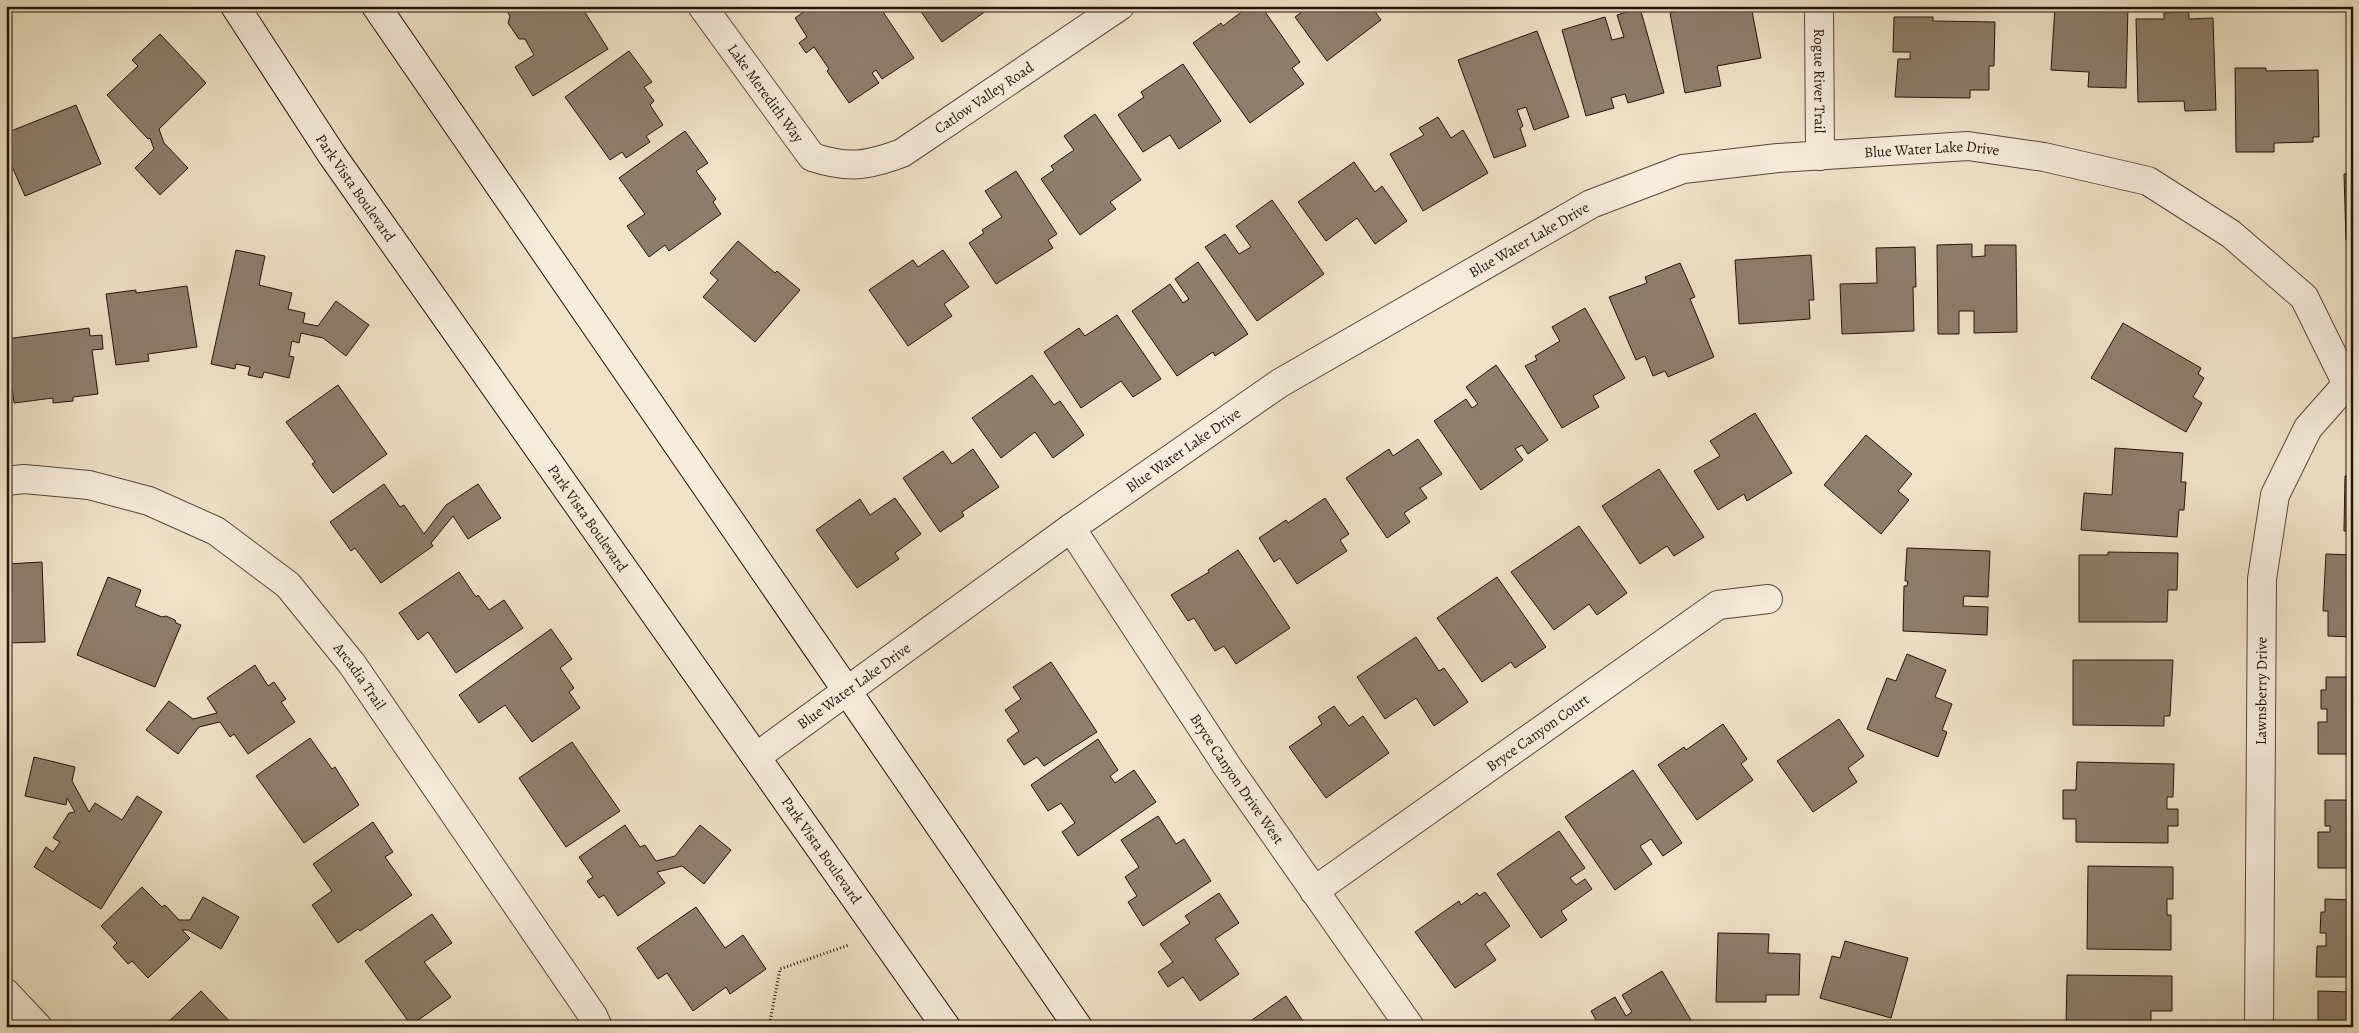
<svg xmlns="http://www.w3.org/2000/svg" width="2359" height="1033" viewBox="0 0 2359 1033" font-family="Alegreya,serif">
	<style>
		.building { fill: #8e7e6c; stroke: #25120a }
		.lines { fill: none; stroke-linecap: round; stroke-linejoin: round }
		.street-casing { stroke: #584639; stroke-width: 30 }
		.secondary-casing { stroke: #25120a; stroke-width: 30 }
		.path { stroke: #25120a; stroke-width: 3; stroke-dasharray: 1 2.5; stroke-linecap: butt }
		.street { stroke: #f5ecdb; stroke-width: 28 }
		.secondary { stroke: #f5ecdb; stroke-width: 28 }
		.labels { text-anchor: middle; stroke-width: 4.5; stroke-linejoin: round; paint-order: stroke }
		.street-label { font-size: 15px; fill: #25120a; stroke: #f5ecdb }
	</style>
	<rect width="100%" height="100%" fill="#efe2c7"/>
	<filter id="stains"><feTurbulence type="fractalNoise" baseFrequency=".004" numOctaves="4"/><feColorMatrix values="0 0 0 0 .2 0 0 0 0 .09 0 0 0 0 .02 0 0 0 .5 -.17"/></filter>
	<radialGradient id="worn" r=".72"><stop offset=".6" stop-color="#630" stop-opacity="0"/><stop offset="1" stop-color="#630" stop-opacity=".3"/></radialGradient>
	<g class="building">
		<polygon points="513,6 581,6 608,49 533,96 515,67 534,55 525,39 519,39 508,23 510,16 506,10"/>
		<polygon points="812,6 879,6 914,58 882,79 876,70 872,73 879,83 849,103 827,71 829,69 814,47 806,53 799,43 807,37 795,18"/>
		<polygon points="917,6 993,6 942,42"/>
		<polygon points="1249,6 1261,6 1300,62 1292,68 1304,84 1250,123 1193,43 1221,23 1223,26"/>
		<polygon points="1310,6 1371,6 1381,20 1327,61 1295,17"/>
		<polygon points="1702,6 1751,6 1761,58 1717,66 1721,86 1685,93 1670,13"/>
		<polygon points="2055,6 2128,6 2126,88 2088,87 2089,72 2051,70"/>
		<polygon points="1640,8 1664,93 1628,103 1625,94 1611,98 1614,108 1586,116 1562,30 1605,17 1612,40 1624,37 1617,15"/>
		<polygon points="2189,12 2189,19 2213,18 2216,110 2185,111 2184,101 2138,102 2136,19 2164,19 2164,13"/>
		<polygon points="1894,17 1933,17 1933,21 1995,22 1994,66 1989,66 1989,90 1970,90 1970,98 1895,97 1898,59 1910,59 1910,52 1893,52"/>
		<polygon points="1537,31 1569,117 1534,130 1526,107 1517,110 1523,126 1520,128 1526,146 1494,158 1458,60"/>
		<polygon points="160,34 206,83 159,129 164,143 188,168 160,195 135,168 154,149 150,138 148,139 107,95 138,66 132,60"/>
		<polygon points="629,51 652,82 644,87 654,101 650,105 663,125 646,136 650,142 626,158 622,152 610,160 565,97"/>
		<polygon points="1183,64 1221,121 1179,149 1170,135 1143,152 1118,115 1144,97 1141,92"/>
		<polygon points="2235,68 2266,68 2266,71 2318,70 2319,137 2313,137 2313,142 2274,143 2274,152 2236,152"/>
		<polygon points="76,105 101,164 25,196 6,153 6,133"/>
		<polygon points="1095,114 1141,180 1110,202 1116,209 1080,235 1041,179 1054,170 1051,166 1074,150 1064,136"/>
		<polygon points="1438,117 1451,138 1463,130 1488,173 1423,211 1390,154 1424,135 1419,128"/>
		<polygon points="685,131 708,163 696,171 716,199 713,202 721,214 669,251 665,245 649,257 627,226 645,214 619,178"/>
		<polygon points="1354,162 1375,192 1382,186 1407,221 1375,244 1357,218 1326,241 1298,202"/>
		<polygon points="1016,171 1057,234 1048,240 1053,248 996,284 969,243 984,233 982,230 1002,217 985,191"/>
		<polygon points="2353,173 2353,239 2346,240 2344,174"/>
		<polygon points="1272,200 1324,274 1257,321 1205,247 1225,234 1239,254 1251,247 1236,226"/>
		<polygon points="738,241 775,273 777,271 800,290 755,342 703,297 718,280 710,273"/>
		<polygon points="1972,244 1972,257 1985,256 1985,245 2016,245 2017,332 1974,333 1974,311 1959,311 1959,334 1938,334 1937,245"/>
		<polygon points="1915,247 1916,287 1913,287 1914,331 1842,334 1840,284 1877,283 1876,248"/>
		<polygon points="236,250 265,256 259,285 292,293 288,309 305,313 303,323 318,326 336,301 369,325 346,356 323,338 301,333 299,343 292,341 289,356 294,357 289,378 264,372 262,378 248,375 250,367 236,364 235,369 211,364"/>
		<polygon points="943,250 969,287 944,304 952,316 908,346 869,290 913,260 918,267"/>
		<polygon points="1811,255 1814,300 1809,300 1810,319 1739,324 1735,260"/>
		<polygon points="1198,262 1248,334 1215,356 1213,352 1177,376 1132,311 1170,284 1183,303 1189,299 1175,279"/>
		<polygon points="1680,263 1695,297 1690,299 1714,357 1668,377 1665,371 1653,376 1645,356 1636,360 1609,297 1647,283 1645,277"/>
		<polygon points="187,286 197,347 148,354 149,361 116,365 106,294 136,290 136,293"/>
		<polygon points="1585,308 1625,378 1593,396 1599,407 1562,428 1525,366 1537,360 1535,356 1560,341 1552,327"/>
		<polygon points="1117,315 1161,379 1133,397 1121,381 1081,408 1044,352 1079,328 1085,336"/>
		<polygon points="2123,323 2201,368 2198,374 2204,378 2193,397 2202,403 2186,432 2091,378"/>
		<polygon points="89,328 90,336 102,335 103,349 92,350 98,394 73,397 73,401 53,403 53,398 14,403 6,339"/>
		<polygon points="1496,365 1548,440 1528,454 1522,445 1515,449 1523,460 1481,490 1434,421 1466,399 1472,408 1478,404 1466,387"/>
		<polygon points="1032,375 1054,405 1060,401 1084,435 1053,458 1035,432 1001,458 972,418"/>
		<polygon points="338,385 387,454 333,493 312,464 315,462 286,422"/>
		<polygon points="1755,413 1792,473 1747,501 1744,494 1718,510 1694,471 1720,456 1710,441"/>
		<polygon points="1866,435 1912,474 1898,491 1909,500 1881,534 1824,485"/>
		<polygon points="1418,439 1442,474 1420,488 1427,498 1404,513 1410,522 1387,538 1346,478 1389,449 1393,456"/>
		<polygon points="2115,448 2183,453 2181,482 2186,482 2184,510 2179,510 2177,537 2081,530 2084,493 2112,495"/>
		<polygon points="973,449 999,487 962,512 964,516 940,532 903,478 943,451 952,464"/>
		<polygon points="2350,466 2353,466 2353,531 2344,531 2345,476 2350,476"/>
		<polygon points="1659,469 1704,537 1674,556 1667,546 1640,564 1602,506"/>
		<polygon points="384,484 400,507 404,505 424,534 446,505 478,484 501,518 468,539 453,516 431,543 433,546 381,583 355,548 351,551 330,522"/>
		<polygon points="895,498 921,534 895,553 899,559 857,588 816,530 860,499 870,515"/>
		<polygon points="1325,498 1349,534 1340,540 1347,551 1297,584 1280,558 1274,562 1259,538 1286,520 1288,523"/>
		<polygon points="1579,526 1627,593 1597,615 1589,604 1554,630 1511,572"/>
		<polygon points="1907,548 1990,551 1988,597 1964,596 1963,606 1988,607 1987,635 1903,631 1904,586 1907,586 1908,581 1905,581"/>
		<polygon points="1238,550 1290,628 1236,664 1224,646 1215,651 1194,618 1188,621 1171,595 1209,572 1208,570"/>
		<polygon points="2108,552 2178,553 2177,590 2168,590 2167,622 2079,622 2079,555 2108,555"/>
		<polygon points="2326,554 2353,555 2353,637 2328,636 2328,611 2323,611"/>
		<polygon points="42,562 45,642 6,643 7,564"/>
		<polygon points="459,572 476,597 478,595 489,610 504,600 523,628 456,673 428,632 418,640 399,613"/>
		<polygon points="108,577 141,590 135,606 162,617 166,616 175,620 176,623 181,625 155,687 77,655"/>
		<polygon points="1497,577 1546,647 1515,668 1511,662 1482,682 1437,618"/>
		<polygon points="551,629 572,659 560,668 574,688 569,692 580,708 532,742 505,705 479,723 459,695"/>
		<polygon points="1416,637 1439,671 1444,668 1468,702 1434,726 1416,698 1385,719 1357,677"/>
		<polygon points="1907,654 1946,670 1935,697 1952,704 1942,730 1947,732 1938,757 1867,729 1887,678 1896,681"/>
		<polygon points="2073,660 2173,660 2170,716 2164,716 2164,726 2073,725"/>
		<polygon points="1051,662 1097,732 1044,766 1037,757 1024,765 1007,740 1019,731 1005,710 1021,699 1013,687"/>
		<polygon points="255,665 268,686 274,682 286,699 281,702 295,722 248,754 234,734 230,737 220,722 199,727 178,754 146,730 169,701 193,719 217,713 207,698"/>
		<polygon points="2326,677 2353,677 2353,754 2318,754 2318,722 2327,722 2327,709 2321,709 2321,690 2326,690"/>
		<polygon points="1334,706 1349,726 1363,716 1389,753 1326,798 1289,747 1322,724 1318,717"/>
		<polygon points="1839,719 1864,756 1848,768 1857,782 1813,812 1777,761"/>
		<polygon points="1723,724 1747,759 1741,764 1753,780 1697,820 1658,765 1684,747 1686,750"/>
		<polygon points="310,738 332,769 335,767 359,805 304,843 256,776"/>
		<polygon points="1098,739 1118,770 1110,776 1115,783 1134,770 1156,802 1078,856 1062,832 1075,823 1061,803 1048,811 1031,785"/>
		<polygon points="572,742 620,811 566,847 519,778"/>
		<polygon points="34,757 75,767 72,781 89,812 95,803 122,820 137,796 162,812 101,909 34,867 46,847 53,852 60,842 53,838 69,813 75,812 67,798 66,805 25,796"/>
		<polygon points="2077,762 2174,764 2173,797 2167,797 2167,809 2178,809 2178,826 2168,826 2168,843 2076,842 2076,819 2063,819 2063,790 2076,790"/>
		<polygon points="1633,770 1682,843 1663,856 1651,839 1640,846 1652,864 1615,890 1565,817"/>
		<polygon points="2325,800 2353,800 2353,868 2318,868 2318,832 2330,832 2330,826 2325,826"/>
		<polygon points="1158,816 1176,844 1184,839 1211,881 1143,926 1128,902 1137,896 1125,877 1139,867 1121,840"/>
		<polygon points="373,822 393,852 385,857 412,895 360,931 358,929 338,943 312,905 332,891 313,864"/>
		<polygon points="625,825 640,847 645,845 656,861 675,856 700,825 731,850 704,884 682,866 657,872 665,883 618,916 604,895 599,898 587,881 593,877 579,857"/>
		<polygon points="1559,831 1585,868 1570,878 1576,885 1585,879 1592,889 1561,911 1567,920 1541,938 1497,874"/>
		<polygon points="2088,866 2173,867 2173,899 2167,899 2167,915 2171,915 2171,950 2087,949"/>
		<polygon points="142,887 162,907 165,905 179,920 190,920 203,897 239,917 221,949 188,930 182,930 190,938 148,978 132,961 128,964 113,947 117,943 101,926"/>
		<polygon points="1485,892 1510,926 1485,944 1496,960 1455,988 1415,932 1459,901 1461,905 1477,893 1479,896"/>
		<polygon points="1219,893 1239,923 1215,939 1239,974 1200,1001 1183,977 1168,987 1158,972 1173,962 1160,944 1190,923 1185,916"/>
		<polygon points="2325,899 2353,900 2353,977 2316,977 2317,946 2326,946 2326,933 2320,933 2321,912 2325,912"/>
		<polygon points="696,907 725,948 743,935 766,969 730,994 726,987 693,1011 667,973 658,979 637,948"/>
		<polygon points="432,914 452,943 424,962 451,997 411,1025 365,961"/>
		<polygon points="1718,933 1769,934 1768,953 1800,954 1799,995 1766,995 1766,1002 1716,1002"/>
		<polygon points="1845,941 1908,958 1891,1018 1820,998 1832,956 1840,958"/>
		<polygon points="1662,971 1695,1027 1600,1027 1591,1011 1615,997 1626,1016 1632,1012 1622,995"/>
		<polygon points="2067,975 2172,976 2172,1011 2151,1011 2151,1023 2156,1023 2156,1027 2066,1027"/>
		<polygon points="201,991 235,1027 163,1027"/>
		<polygon points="2318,991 2353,992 2353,1027 2318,1027"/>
		<polygon points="1286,996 1307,1027 1242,1027"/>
	</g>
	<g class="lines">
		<defs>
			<g id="street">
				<path id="s1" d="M 702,6 L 812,157 C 849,169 867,166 902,153 L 1120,6"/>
				<path id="s2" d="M 1819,6 L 1820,156"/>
				<path id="s3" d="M 6,481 L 24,479 L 89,485 L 149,501 L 216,531 L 288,585 L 352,664 L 593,1016 L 598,1027"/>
				<path id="s4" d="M 1071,528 L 1227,766 L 1410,1027"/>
				<path id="s5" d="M 756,757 L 1071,528 L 1280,383 L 1591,204 L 1683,169 L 1778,158 L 1968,146 L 2044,157 L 2148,181 L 2231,234 L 2304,297 L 2347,384"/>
				<path id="s6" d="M 1314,891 L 1718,605 L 1768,599"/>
				<polyline points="6,993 38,1027"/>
				<path id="s7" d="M 2259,1027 L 2262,579 L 2275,495 L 2308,428 L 2347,384 L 2353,381"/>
			</g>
			<g id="secondary">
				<path id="s8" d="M 235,6 L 332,155 L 946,1027"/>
				<polyline points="376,6 1078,1027"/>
			</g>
		</defs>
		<use href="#street" class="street-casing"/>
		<use href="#secondary" class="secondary-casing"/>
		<polyline class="path" points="769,1027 780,969 849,945"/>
		<use href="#street" class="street"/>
		<use href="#secondary" class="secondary"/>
	</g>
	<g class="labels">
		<g class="street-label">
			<text dy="5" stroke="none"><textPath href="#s2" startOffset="75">Rogue River Trail</textPath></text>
			<text dy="5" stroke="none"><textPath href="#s1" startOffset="108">Lake Meredith Way</textPath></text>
			<text dy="5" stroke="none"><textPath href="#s1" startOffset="378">Catlow Valley Road</textPath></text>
			<text dy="5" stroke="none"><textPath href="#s5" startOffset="1351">Blue Water Lake Drive</textPath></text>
			<text dy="5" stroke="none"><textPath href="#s8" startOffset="218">Park Vista Boulevard</textPath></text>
			<text dy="5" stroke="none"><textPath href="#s5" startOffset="931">Blue Water Lake Drive</textPath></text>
			<text dy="5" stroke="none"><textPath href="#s5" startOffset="526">Blue Water Lake Drive</textPath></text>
			<text dy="5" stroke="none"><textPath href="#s8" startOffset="622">Park Vista Boulevard</textPath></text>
			<text dy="5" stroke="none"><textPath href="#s3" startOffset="425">Arcadia Trail</textPath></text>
			<text dy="5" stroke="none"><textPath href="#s5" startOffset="121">Blue Water Lake Drive</textPath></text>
			<text dy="5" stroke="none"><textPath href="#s7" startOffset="336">Lawnsberry Drive</textPath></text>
			<text dy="5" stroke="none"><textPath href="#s6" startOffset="274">Bryce Canyon Court</textPath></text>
			<text dy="5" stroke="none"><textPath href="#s4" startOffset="301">Bryce Canyon Drive West</textPath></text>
			<text dy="5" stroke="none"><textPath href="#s8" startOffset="1028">Park Vista Boulevard</textPath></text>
		</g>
	</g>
	<rect width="2359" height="1033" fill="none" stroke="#efe2c7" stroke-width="25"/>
	<rect x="8" y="8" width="2344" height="1018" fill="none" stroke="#25120a" stroke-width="2.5"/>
	<rect x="12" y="12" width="2334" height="1008" fill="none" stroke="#25120a"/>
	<rect width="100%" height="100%" filter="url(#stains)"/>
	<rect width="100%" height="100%" fill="url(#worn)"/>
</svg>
